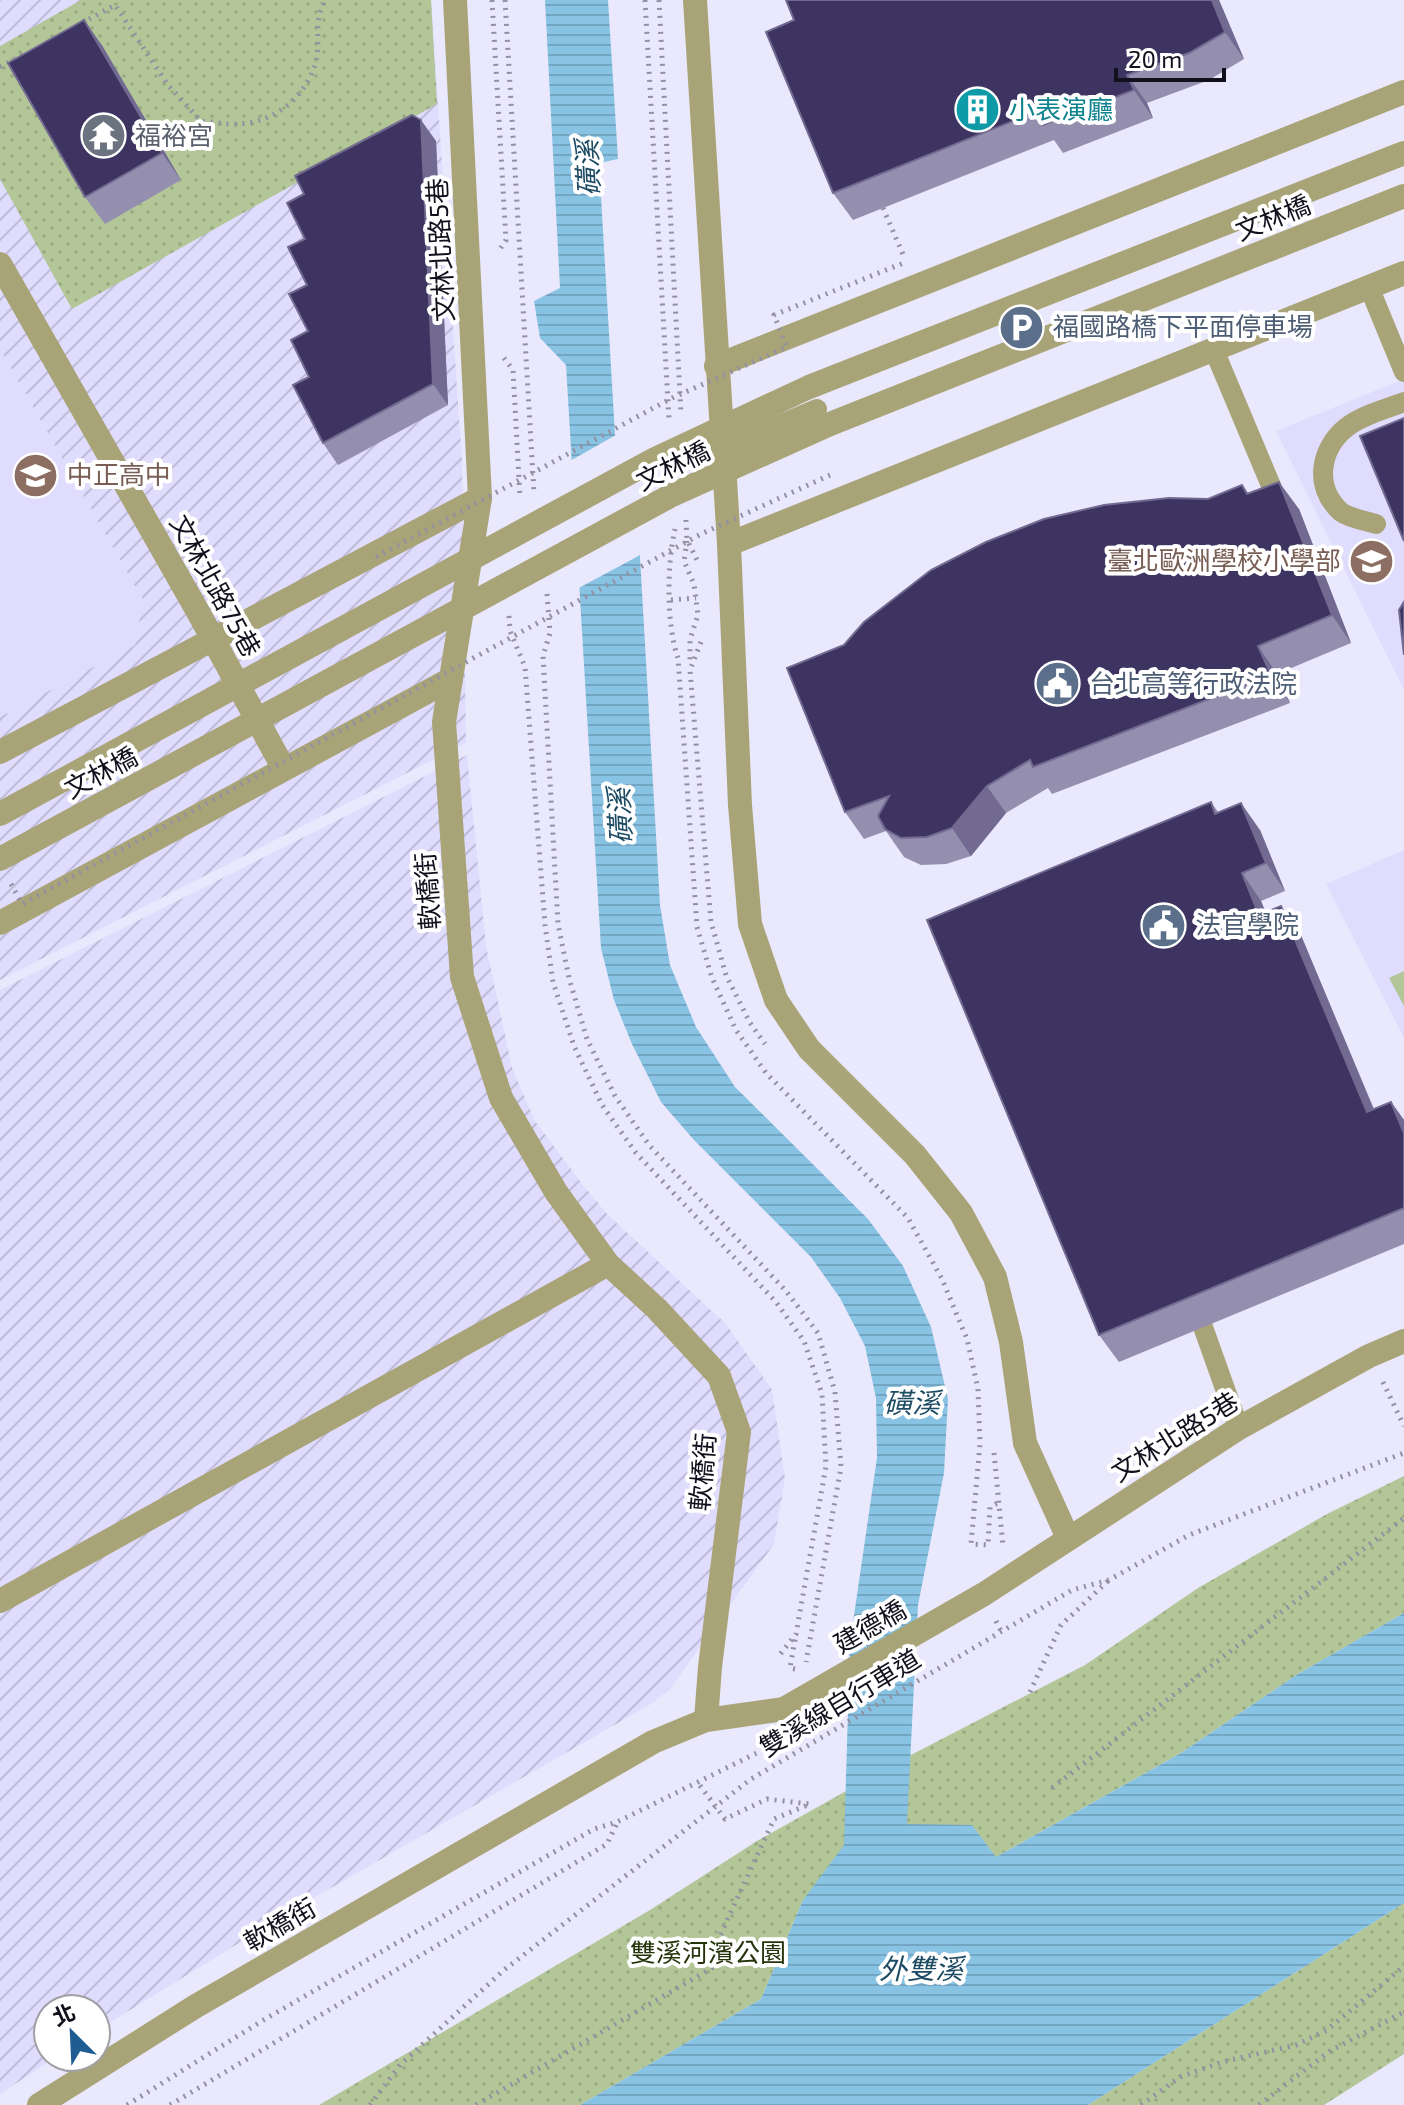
<svg xmlns="http://www.w3.org/2000/svg" width="1404" height="2105" viewBox="0 0 1404 2105" font-family="'Exo 2','Noto Sans TC',sans-serif">
	<style>
		.built { fill: #e0dcfe }
		.industrial { fill: url(#industrial-furrows) }
		.park { fill: url(#park-dots) }
		.pitch { fill: #b3c698 }
		.water { fill: url(#water-rules) }
		.pier { fill: #eae8fd }
		.lines { fill: none; stroke-linecap: round; stroke-linejoin: round }
		.path { stroke: #9290a1; stroke-width: 5; stroke-dasharray: 2 6; stroke-linecap: butt }
		.service { stroke: #a9a477; stroke-width: 20 }
		.minor { stroke: #a9a477; stroke-width: 24 }
		.path-bridge { stroke: #9290a1; stroke-width: 5; stroke-dasharray: 2 6; stroke-linecap: butt }
		.tertiary-bridge { stroke: #a9a477; stroke-width: 24 }
		.wall { fill: #948eaf }
		.shaded-wall { fill: #726a90 }
		.building { fill: #3e3461; stroke: #726a90; stroke-width: 2 }
		.labels { text-anchor: middle; stroke-width: 8; stroke-linejoin: round; paint-order: stroke }
		.culture-label { font-size: 26px; fill: #0d838f; stroke: #fff; text-anchor: start }
		.worship-label { font-size: 26px; fill: #5b616d; stroke: #fff; text-anchor: start }
		.street-label { font-size: 26px; fill: #12101c; stroke: #fff }
		.service-label { font-size: 26px; fill: #4e5e75; stroke: #fff; text-anchor: start }
		.education-label { font-size: 26px; fill: #785e54; stroke: #fff; text-anchor: start }
		.park-label { font-size: 26px; fill: #26340c; stroke: #fff }
		.water-label { font-size: 28px; font-style: italic; fill: #1d4b63; stroke: #fff }
	</style>
	<defs>
		<pattern id="industrial-furrows" width="10" height="10" patternUnits="userSpaceOnUse" patternTransform="scale(2)"><rect width="10" height="10" fill="#e0dcfe"/><path d="M-1 1l2-2M0 10L10 0M9 11l2-2" fill="none" stroke="#bfbcd9"/></pattern>
		<pattern id="park-dots" width="8" height="8" patternUnits="userSpaceOnUse" patternTransform="scale(2)"><rect width="8" height="8" fill="#b3c698"/><path d="M2 2h.1M6 6h.1" fill="none" stroke="#99a982" stroke-width="1.8" stroke-linecap="round"/></pattern>
		<pattern id="water-rules" width="6" height="5" patternUnits="userSpaceOnUse" patternTransform="scale(2)"><rect width="6" height="5" fill="#88c3e4"/><path d="M0 2.5h6" fill="none" stroke="#74a6c3"/></pattern>
	</defs>
	<rect width="100%" height="100%" fill="#eae8fd"/>
	<g class="built">
		<polygon points="0,349 143,600 135,645 0,717"/>
		<polygon points="1404,379 1404,690 1276,431"/>
		<polygon points="1404,850 1404,1038 1326,884"/>
	</g>
	<g class="industrial">
		<polygon points="0,0 431,0 462,462 466,743 0,980 0,717 135,645 143,600 0,349"/>
		<polygon points="467,755 486,946 512,1068 535,1121 579,1180 607,1214 726,1324 772,1390 785,1479 774,1544 670,1689 651,1704 296,1908 96,2031 96,2009 48,2009 48,2057 56,2057 0,2094 0,990"/>
	</g>
	<g class="park">
		<polygon points="81,0 431,0 437,104 72,309 0,179 0,46"/>
		<polygon points="1404,1476 1404,1613 1298,1674 1181,1753 996,1857 803,1900 761,1999 580,2105 319,2105 650,1910 757,1841 905,1758 1085,1665 1198,1588 1327,1514"/>
		<polygon points="1404,1903 1404,2054 1324,2105 1088,2105"/>
	</g>
	<polygon class="pitch" points="1404,971 1404,1006 1389,978"/>
	<polygon class="water" points="545,0 608,0 618,159 599,163 615,435 633,435 660,905 670,965 696,1027 735,1087 868,1219 903,1266 931,1327 948,1399 944,1473 918,1605 907,1824 972,1825 996,1857 1181,1753 1298,1674 1404,1613 1404,1903 1088,2105 580,2105 761,1999 803,1900 844,1845 850,1643 877,1458 876,1398 865,1346 840,1298 811,1257 694,1140 661,1102 632,1044 614,1000 601,948 566,365 540,338 534,301 560,288"/>
	<polygon class="pier" points="623,431 634,431 637,434 644,553 575,590 568,462"/>
	<g class="lines">
		<g class="path">
			<polyline points="492,0 506,240 498,252"/>
			<polyline points="505,0 534,493"/>
			<polyline points="645,0 669,419"/>
			<polyline points="659,0 681,414"/>
			<path d="M 82,23 L 115,5 L 168,85 L 201,121 C 214,122 227,125 239,124 C 276,122 307,96 316,61 C 321,38 313,23 325,0"/>
			<polyline points="0,67 24,54"/>
			<polyline points="883,208 905,259"/>
			<polyline points="504,358 513,370 520,497"/>
			<polyline points="686,520 687,540 699,564"/>
			<path d="M 675,529 C 667,563 666,625 678,658 L 697,927 L 712,978 L 736,1030 L 766,1073 L 908,1218 L 942,1279 L 967,1339 L 978,1389 L 980,1444 L 971,1544 L 988,1545 L 990,1507 L 1001,1501"/>
			<polyline points="687,541 684,561 694,584 698,615 690,639 690,663"/>
			<polyline points="547,594 550,633 543,656 558,924 569,978 587,1039 615,1096 649,1145 786,1291 818,1333 835,1392 841,1467 806,1662"/>
			<polyline points="671,600 696,598"/>
			<polyline points="509,616 510,631 525,667 545,925 553,982 574,1046 602,1105 636,1153 776,1302 804,1341 822,1394 826,1466 796,1634 778,1657"/>
			<polyline points="701,642 690,670 711,922 726,975 750,1023 765,1044"/>
			<polyline points="1383,1382 1404,1426"/>
			<polyline points="994,1453 1003,1546"/>
			<polyline points="996,1621 1001,1631"/>
			<polyline points="795,1669 790,1668 796,1634"/>
			<polyline points="1030,1692 1061,1625 1109,1580"/>
			<polyline points="1052,1788 1404,1518"/>
			<polyline points="127,2105 265,2019 594,1829 617,1822 779,1742"/>
			<polyline points="170,2105 607,1844 617,1823"/>
			<polyline points="370,2105 400,2065 504,1970 751,1779 1072,1590 1109,1580 1189,1535 1404,1453"/>
			<polyline points="476,2105 717,1965 712,1953 774,1819 810,1804 767,1799 725,1819 698,1783"/>
			<polyline points="1141,2105 1180,2077 1222,2062 1296,2045 1327,2030 1404,1966"/>
			<polyline points="1259,2105 1330,2051 1404,2012"/>
		</g>
		<g class="service">
			<polyline points="1369,287 1404,372"/>
			<polyline points="1214,350 1272,488"/>
			<polyline points="722,449 817,409"/>
			<path d="M 1376,524 C 1366,521 1349,518 1341,512 C 1313,487 1320,448 1347,427 C 1362,415 1386,409 1404,402"/>
			<polyline points="1203,1327 1239,1428"/>
		</g>
		<g class="minor">
			<polyline points="455,0 480,498 444,722 462,977 501,1098 556,1192 608,1264 657,1309 719,1376 739,1432 710,1667 706,1720"/>
			<polyline points="695,0 729,544 740,805 750,924 776,1000 809,1049 915,1155 961,1213 995,1277 1011,1342 1025,1443 1068,1538"/>
			<polyline points="0,264 197,610 284,769"/>
			<polyline points="716,366 1404,92"/>
			<polyline points="729,544 1404,273"/>
			<polyline points="0,752 480,498"/>
			<polyline points="0,923 451,679"/>
			<polyline points="0,1601 608,1264"/>
			<polyline points="39,2105 196,2006 653,1742 706,1720 784,1709 984,1594 1239,1428 1369,1356 1404,1341"/>
		</g>
		<g class="path-bridge">
			<polyline points="376,557 674,397 787,347 774,315 906,262"/>
			<polyline points="11,884 22,904 701,534 830,475"/>
		</g>
		<g class="tertiary-bridge">
			<polyline points="0,814 655,459 809,387 1404,153"/>
			<polyline points="0,859 672,495 830,424 1404,196"/>
		</g>
	</g>
	<g class="wall">
		<polygon points="786,0 1219,0 1244,59 1209,80 1147,103 1153,118 1063,153 1054,140 853,220 833,193 794,20"/>
		<polygon points="84,20 103,47 181,180 105,224 85,197"/>
		<polygon points="436,141 448,405 338,465 323,443 308,331 307,285 305,239"/>
		<polygon points="1242,485 1248,493 1299,509 1351,643 1277,674 1290,703 1052,794 1048,788 1006,813 971,856 946,864 921,865 904,857 886,831 864,839 845,812 844,645"/>
		<polygon points="1211,802 1218,812 1260,830 1285,891 1261,901 1265,912 1281,906 1300,933 1374,1109 1391,1102 1404,1120 1404,1244 1119,1362 1099,1335"/>
	</g>
	<g class="shaded-wall">
		<polygon points="1212,0 1219,0 1244,59 1225,32"/>
		<polygon points="84,20 103,47 181,180 162,153"/>
		<polygon points="1127,75 1147,103 1153,118 1134,90"/>
		<polygon points="421,120 436,141 448,405 433,384"/>
		<polygon points="1279,482 1299,509 1351,643 1332,615"/>
		<polygon points="1258,646 1277,674 1290,703 1271,675"/>
		<polygon points="987,786 1006,813 971,856 952,828"/>
		<polygon points="1241,803 1260,830 1285,891 1266,863"/>
		<polygon points="1242,873 1261,901 1278,942 1259,915"/>
		<polygon points="1281,906 1300,933 1386,1139 1367,1112"/>
		<polygon points="1391,1102 1404,1120 1404,1133"/>
	</g>
	<g class="building">
		<polygon points="786,0 1212,0 1225,32 1189,53 1127,75 1134,90 1043,125 1038,111 833,193 766,32 794,20"/>
		<polygon points="84,20 162,153 85,197 8,63"/>
		<polygon points="412,115 421,120 433,384 323,443 293,385 309,377 291,340 308,331 289,294 307,285 288,247 305,239 287,203 304,194 295,176"/>
		<polygon points="1404,418 1404,541 1360,436"/>
		<polygon points="1279,482 1332,615 1258,646 1271,675 1033,767 1030,760 987,786 952,828 927,837 901,838 885,829 878,816 889,796 845,812 787,668 844,645 864,622 931,570 986,542 1044,519 1104,505 1169,498 1208,499 1242,485 1247,494"/>
		<polygon points="1404,602 1404,655 1399,610"/>
		<polygon points="1211,802 1215,814 1241,803 1266,863 1242,873 1259,915 1281,906 1367,1112 1391,1102 1404,1133 1404,1208 1099,1335 927,920"/>
	</g>
	<defs>
		<symbol id="building-disc" viewBox="-11 -11 22 22"><circle r="9.5" fill="#0f9aa8" stroke="#fff"/><path d="M-4-6H4V6H1V3H-1V6H-4ZM-2.5-4.3h1.7v1.8h-1.7ZM.8-4.3h1.7v1.8H.8ZM-2.5-1h1.7V.8h-1.7ZM.8-1h1.7V.8H.8Z" fill="#fff"/></symbol>
		<symbol id="temple-disc" viewBox="-11 -11 22 22"><circle r="9.5" fill="#6b7280" stroke="#fff"/><path d="M0-6L5-2H3V0L6.5 2.5H4V6H1.5V3h-3V6H-4V2.5H-6.5L-3 0V-2H-5Z" fill="#fff"/></symbol>
		<symbol id="parking-disc" viewBox="-11 -11 22 22"><circle r="9.5" fill="#5c6f8a" stroke="#fff"/><path d="M-3.5-5.5H1a3.5 3.5 0 0 1 0 7H-1V5.5H-3.5ZM-1-3.4V-.6H.8a1.4 1.4 0 0 0 0-2.8Z" fill="#fff"/></symbol>
		<symbol id="school-disc" viewBox="-11 -11 22 22"><circle r="9.5" fill="#8d6e63" stroke="#fff"/><path d="M0-5L7-2L0 1L-7-2ZM-4 1L0 2.5L4 1V4Q0 6-4 4Z" fill="#fff"/></symbol>
		<symbol id="civic-disc" viewBox="-11 -11 22 22"><circle r="9.5" fill="#5c6f8a" stroke="#fff"/><path d="M-.6-6.5H3V-4.5H.6V-3L4-1V1h2V6H-6V1h2V-1L-.6-3ZM-1.2 2.5V6h2.4V2.5Z" fill="#fff"/></symbol>
	</defs>
	<g fill-rule="evenodd">
		<use href="#building-disc" x="952" y="84" width="51" height="51"/>
		<use href="#temple-disc" x="78" y="110" width="51" height="51"/>
		<use href="#parking-disc" x="996" y="302" width="51" height="51"/>
		<use href="#school-disc" x="10" y="450" width="51" height="51"/>
		<use href="#school-disc" x="1346" y="536" width="51" height="51"/>
		<use href="#civic-disc" x="1032" y="658" width="51" height="51"/>
		<use href="#civic-disc" x="1138" y="900" width="51" height="51"/>
	</g>
	<g class="labels">
		<g class="culture-label">
			<text x="1009" y="119">小表演廳</text>
		</g>
		<g class="worship-label">
			<text x="135" y="145">福裕宮</text>
		</g>
		<g class="street-label">
			<text transform="translate(1273 218) rotate(-22)" y="9">文林橋</text>
			<text transform="translate(441 250) rotate(-93)" y="9">文林北路5巷</text>
			<text transform="translate(673 466) rotate(-26)" y="9">文林橋</text>
			<text transform="translate(215 586) rotate(61)" y="9">文林北路75巷</text>
			<text transform="translate(101 773) rotate(-28)" y="9">文林橋</text>
			<text transform="translate(428 891) rotate(-94)" y="9">軟橋街</text>
			<text transform="translate(1175 1437) rotate(-32)" y="9">文林北路5巷</text>
			<text transform="translate(703 1472) rotate(-85)" y="9">軟橋街</text>
			<text transform="translate(870 1627) rotate(-30)" y="9">建德橋</text>
			<text transform="translate(840 1703) rotate(-31)" y="9">雙溪線自行車道</text>
			<text transform="translate(280 1925) rotate(-30)" y="9">軟橋街</text>
		</g>
		<g class="service-label">
			<text x="1053" y="336">福國路橋下平面停車場</text>
			<text x="1089" y="693">台北高等行政法院</text>
			<text x="1195" y="934">法官學院</text>
		</g>
		<g class="education-label">
			<text x="67" y="484">中正高中</text>
			<text x="1341" y="570" text-anchor="end">臺北歐洲學校小學部</text>
		</g>
		<g class="park-label">
			<text x="708" y="1962">雙溪河濱公園</text>
		</g>
		<g class="water-label">
			<text transform="translate(588 168) rotate(-93)" y="10">磺溪</text>
			<text transform="translate(620 816) rotate(-93)" y="10">磺溪</text>
			<text x="912" y="1413">磺溪</text>
			<text x="921" y="1979">外雙溪</text>
		</g>
	</g>
	<g transform="translate(72 2033) rotate(336)"><circle r="38" fill="#ffffff" stroke="#a09fa4" stroke-width="2"/>
	<path d="M0-6L14 30L0 20L-14 30Z" fill="#1e5c92"/>
	<text y="-12" font-size="22" font-weight="bold" text-anchor="middle" fill="#12101c">北</text>
	</g>
	<path d="M1116 68v12h108v-12" fill="none" stroke="#12101c" stroke-width="4"/>
	<text x="1128" y="68" font-size="24" fill="#12101c" stroke="#ffffff" stroke-width="6" paint-order="stroke">20 m</text>
</svg>
